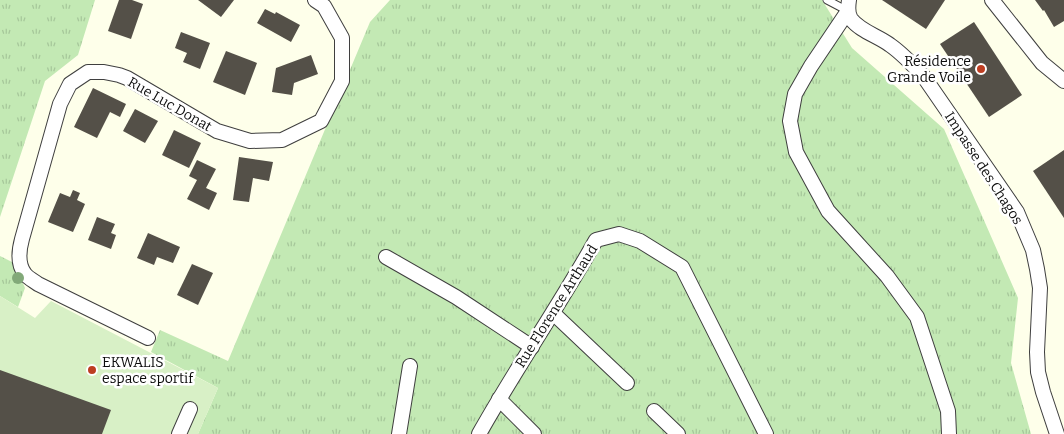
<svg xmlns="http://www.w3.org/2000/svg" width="1064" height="434" viewBox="0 0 1064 434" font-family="Bitter,serif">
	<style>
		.grass { fill: url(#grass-tufts) }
		.pitch { fill: #d8f0c6 }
		.building { fill: #545048 }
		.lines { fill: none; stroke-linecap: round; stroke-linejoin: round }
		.lane-casing { stroke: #3f3f3f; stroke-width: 9 }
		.street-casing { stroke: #3f3f3f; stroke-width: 16 }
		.lane { stroke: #fff; stroke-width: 7 }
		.street { stroke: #fff; stroke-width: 14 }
		.tree { fill: #82a979 }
		.poi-dot { fill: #bd3e22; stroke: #fff; stroke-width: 2 }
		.labels { text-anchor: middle; stroke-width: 5; stroke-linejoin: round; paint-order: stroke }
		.poi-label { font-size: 14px; fill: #0c0c0c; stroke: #fff; text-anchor: end }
		.street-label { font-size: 14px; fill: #0c0c0c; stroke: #fff }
	</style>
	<defs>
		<pattern id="grass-tufts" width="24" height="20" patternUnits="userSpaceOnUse" patternTransform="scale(1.25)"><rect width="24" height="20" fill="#c3e9b4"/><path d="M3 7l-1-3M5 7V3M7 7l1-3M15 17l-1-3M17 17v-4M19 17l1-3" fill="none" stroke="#a6c79a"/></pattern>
	</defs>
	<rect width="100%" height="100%" fill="#feffea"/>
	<g class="grass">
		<polygon points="0,0 95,0 78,55 45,81 0,217"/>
		<polygon points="390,0 822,0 852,48 944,129 1018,298 1011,363 1031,434 198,434 218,388 151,352 160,330 228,361 370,22"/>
		<polygon points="0,256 16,264 21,279 25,288 18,307 0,296"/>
	</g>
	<polygon class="pitch" points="0,296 35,318 51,301 218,388 198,434 0,434"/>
	<g class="building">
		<polygon points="119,0 132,0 143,4 131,39 108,31"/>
		<polygon points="198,0 234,0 221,17"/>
		<polygon points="882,0 945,0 926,29"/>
		<polygon points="1035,0 1064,0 1064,21 1054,27 1044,10 1043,11"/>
		<polygon points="265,9 275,14 276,12 300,25 291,42 257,23"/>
		<polygon points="974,22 1022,95 989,117 940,44"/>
		<polygon points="181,32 210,43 200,69 183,62 187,53 175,48"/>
		<polygon points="226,51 257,63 245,95 213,82"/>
		<polygon points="311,55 318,74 294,83 292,95 272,92 276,68"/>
		<polygon points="93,88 126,104 120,117 110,112 97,138 74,127"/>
		<polygon points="135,109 158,121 145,143 123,131"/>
		<polygon points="174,130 201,143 189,168 162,155"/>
		<polygon points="1064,150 1064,218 1033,171"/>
		<polygon points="239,157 273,162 269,181 253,178 249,202 233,200"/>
		<polygon points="197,160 216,169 206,188 217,193 209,210 187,199 197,180 189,176"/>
		<polygon points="73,190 80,193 77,200 85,204 73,232 48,222 60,193 70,197"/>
		<polygon points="97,217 115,224 111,233 116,235 111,249 88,240"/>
		<polygon points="148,233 180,247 173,263 157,257 154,265 137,258"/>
		<polygon points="192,264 213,273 198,305 177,295"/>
		<polygon points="0,370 111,410 102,434 0,434"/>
	</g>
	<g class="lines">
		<defs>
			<polyline id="lane" points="827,0 848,11"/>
			<g id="street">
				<path d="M 849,0 C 848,7 847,13 851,19 C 860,31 878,36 890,45 C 903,54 914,66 924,77 L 1017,212 L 1033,250 L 1037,269 L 1040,288 L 1037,352 L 1038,372 L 1043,392 L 1057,434"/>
				<polyline points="992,0 1042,63 1064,81"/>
				<polyline points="848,11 811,66 795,94 790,121 796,152 828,211 887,276 917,317 948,411 949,434"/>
				<polyline points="386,257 456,297 532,347"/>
				<polyline points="553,313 627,383"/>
				<path d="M 148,338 L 38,284 C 34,281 28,278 25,274 C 17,264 19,250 22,239 L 60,104 L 70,84 L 88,72 L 104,72 L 119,75 L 127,78 L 217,131 L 250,141 L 282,140 L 321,121 L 342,81 L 342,38 L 324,6 L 315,0"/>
				<polyline points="499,399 534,434"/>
				<polyline points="654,411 678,434"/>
				<polyline points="179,434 190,409"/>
				<polyline points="399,434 410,366"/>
				<path d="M 479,434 C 516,368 559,306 596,240 L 619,234 L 640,241 L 682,267 L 766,434"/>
			</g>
		</defs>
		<use href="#lane" class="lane-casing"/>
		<use href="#street" class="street-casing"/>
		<use href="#lane" class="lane"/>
		<use href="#street" class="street"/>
	</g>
	<circle class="tree" cx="18" cy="278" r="6"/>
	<g class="poi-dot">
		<circle cx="981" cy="69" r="5"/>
		<circle cx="92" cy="370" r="5"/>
	</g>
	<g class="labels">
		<g class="poi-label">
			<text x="971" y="66">Résidence<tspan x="971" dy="16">Grande Voile</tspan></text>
			<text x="102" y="367" text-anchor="start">EKWALIS<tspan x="102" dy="16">espace sportif</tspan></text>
		</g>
		<g class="street-label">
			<text transform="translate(170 104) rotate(30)" y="5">Rue Luc Donat</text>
			<text transform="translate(984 168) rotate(57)" y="5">Impasse des Chagos</text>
			<text transform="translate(556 306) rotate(-58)" y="5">Rue Florence Arthaud</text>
		</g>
	</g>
</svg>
